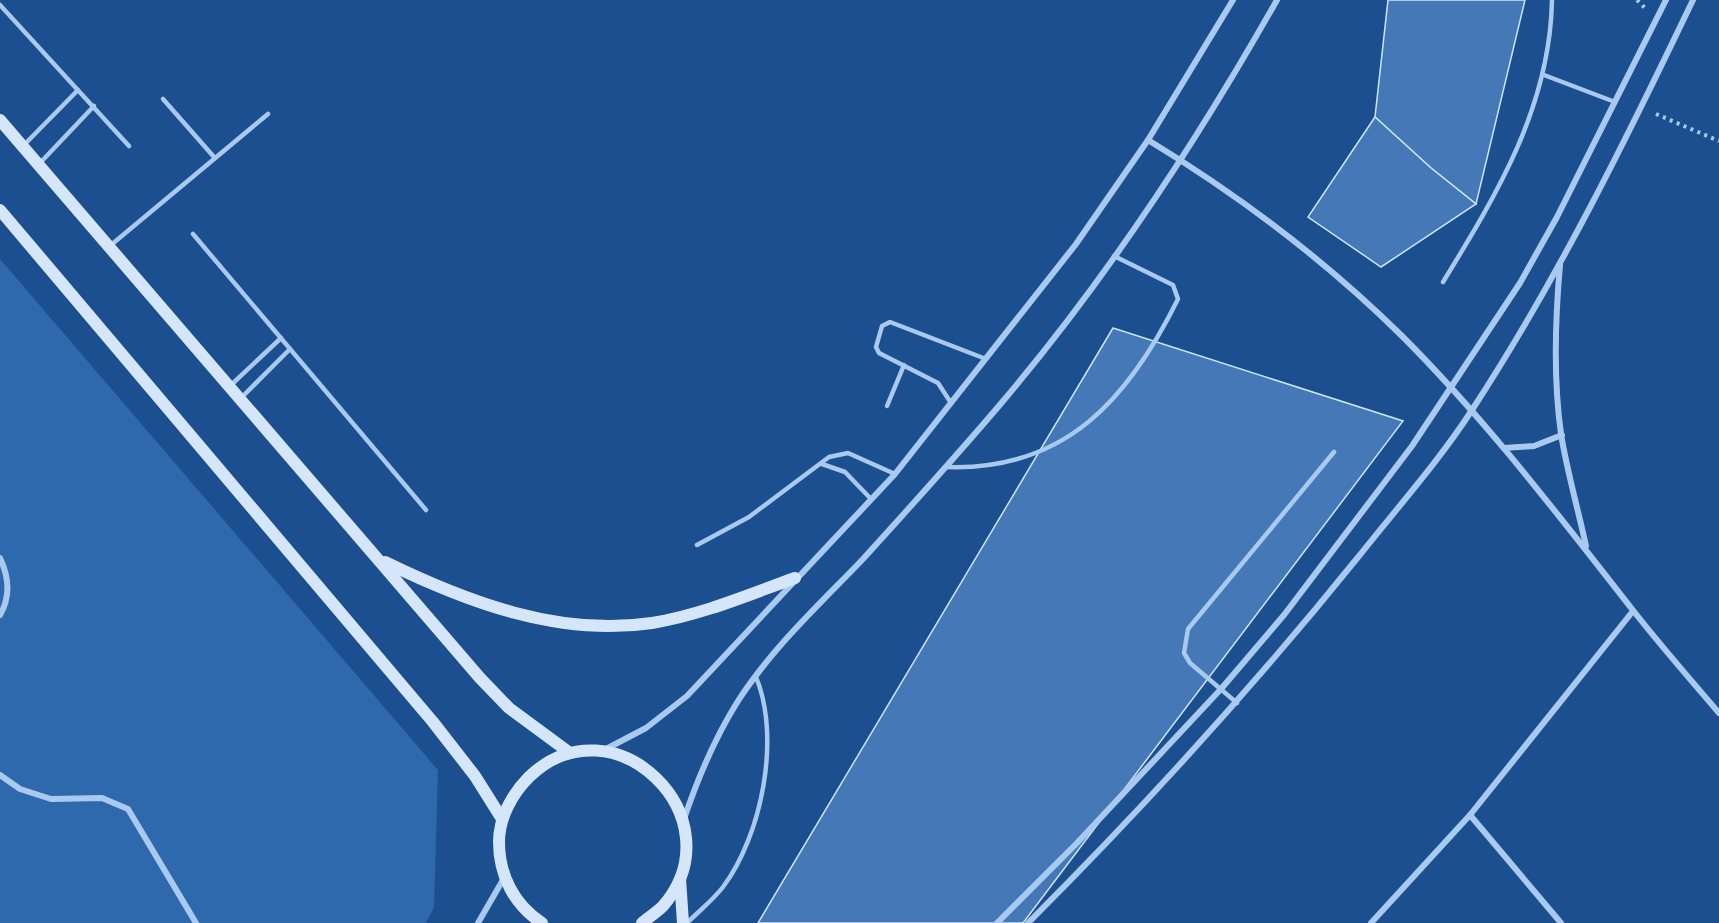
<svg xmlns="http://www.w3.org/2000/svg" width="1719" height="923" viewBox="0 0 1719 923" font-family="Overpass,sans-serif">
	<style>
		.green { fill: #2e69ad }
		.building { fill: #4478b7; stroke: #cfe3fa; stroke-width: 1.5 }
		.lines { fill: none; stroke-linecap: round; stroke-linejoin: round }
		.path { stroke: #a9c9ee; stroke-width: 4; stroke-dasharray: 3 4.5; stroke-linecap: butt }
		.lane { stroke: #a9c9ee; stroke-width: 4.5 }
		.street { stroke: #a9c9ee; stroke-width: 6 }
		.secondary { stroke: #d6e6fa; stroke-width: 12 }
	</style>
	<rect width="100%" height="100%" fill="#1b4f8f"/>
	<polygon class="green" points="0,259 438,770 434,907 426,923 0,923"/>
	<g class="building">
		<polygon points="1388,0 1525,0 1476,204 1431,168 1375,117"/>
		<polygon points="1375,117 1431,168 1476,204 1381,267 1308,217"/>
		<polygon points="1113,328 1403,421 1023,923 758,923"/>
	</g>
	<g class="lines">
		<g class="path">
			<polyline points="1637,0 1645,8"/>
			<polyline points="1656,114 1719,141"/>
		</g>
		<g class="lane">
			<polyline points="0,5 129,146"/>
			<polyline points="1544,75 1615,102"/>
			<polyline points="163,99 214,157"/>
			<polyline points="23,146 78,90"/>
			<polyline points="40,163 94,106"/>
			<polyline points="193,234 426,510"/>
			<polyline points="111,245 268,114"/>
			<path d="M 1443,282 C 1497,194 1550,107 1552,0"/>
			<polyline points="230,386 281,338"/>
			<polyline points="241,398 290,349"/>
			<polyline points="951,403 938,383 879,353 876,347 882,326 890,322 986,359"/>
			<polyline points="887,406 904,365"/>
			<polyline points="822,464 845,472 871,499"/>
			<path d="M 947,467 C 1066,471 1129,398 1178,299 L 1173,285 L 1114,256"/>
			<polyline points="697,545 749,517 829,457 848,453 895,474"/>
			<polyline points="1237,703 1190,663 1184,653 1188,629 1334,452"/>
			<path d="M 687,923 C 699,911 713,900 723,887 C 762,835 781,737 756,677"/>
		</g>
		<g class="street">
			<path d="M 1148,140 C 1240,196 1325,260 1402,336 C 1486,420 1559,516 1632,609 C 1660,645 1690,679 1719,713"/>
			<path d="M 1560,265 C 1555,321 1553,378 1561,434 C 1567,471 1578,509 1586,546"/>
			<polyline points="1504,448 1534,446 1562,435"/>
			<path d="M 0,558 C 9,577 11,596 0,615"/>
			<polyline points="604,750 646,728 687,696 895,474 1076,244 1148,140 1233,0"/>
			<polyline points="0,775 20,789 51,799 102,798 128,809 196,923"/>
			<polyline points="1470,815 1561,923"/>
			<path d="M 683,822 C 697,780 714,739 738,701 C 772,648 820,604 863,559 C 913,504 962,450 1009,394 C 1111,272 1199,138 1277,0"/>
			<polyline points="478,923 504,878"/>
			<polyline points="997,923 1077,843 1221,689 1284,615 1412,446 1520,283 1557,217 1666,0"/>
			<path d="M 1028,923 C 1145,806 1255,685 1359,556 C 1397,508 1439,461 1472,410 C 1557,280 1626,140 1693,0"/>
			<polyline points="1371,923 1470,815 1633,611"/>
		</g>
		<g class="secondary">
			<polyline points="0,120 480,678 509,708 570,753"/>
			<polyline points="0,210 433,722 475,776 502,819"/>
			<path d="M 385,562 C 467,602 559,637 652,623 C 701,615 748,595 795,578"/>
			<polyline points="680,879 683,923"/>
			<path d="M 542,923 C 514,905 499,875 499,842 C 499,818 512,794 529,777 C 613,696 739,818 663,906 C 657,912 648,918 642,923"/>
		</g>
	</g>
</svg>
